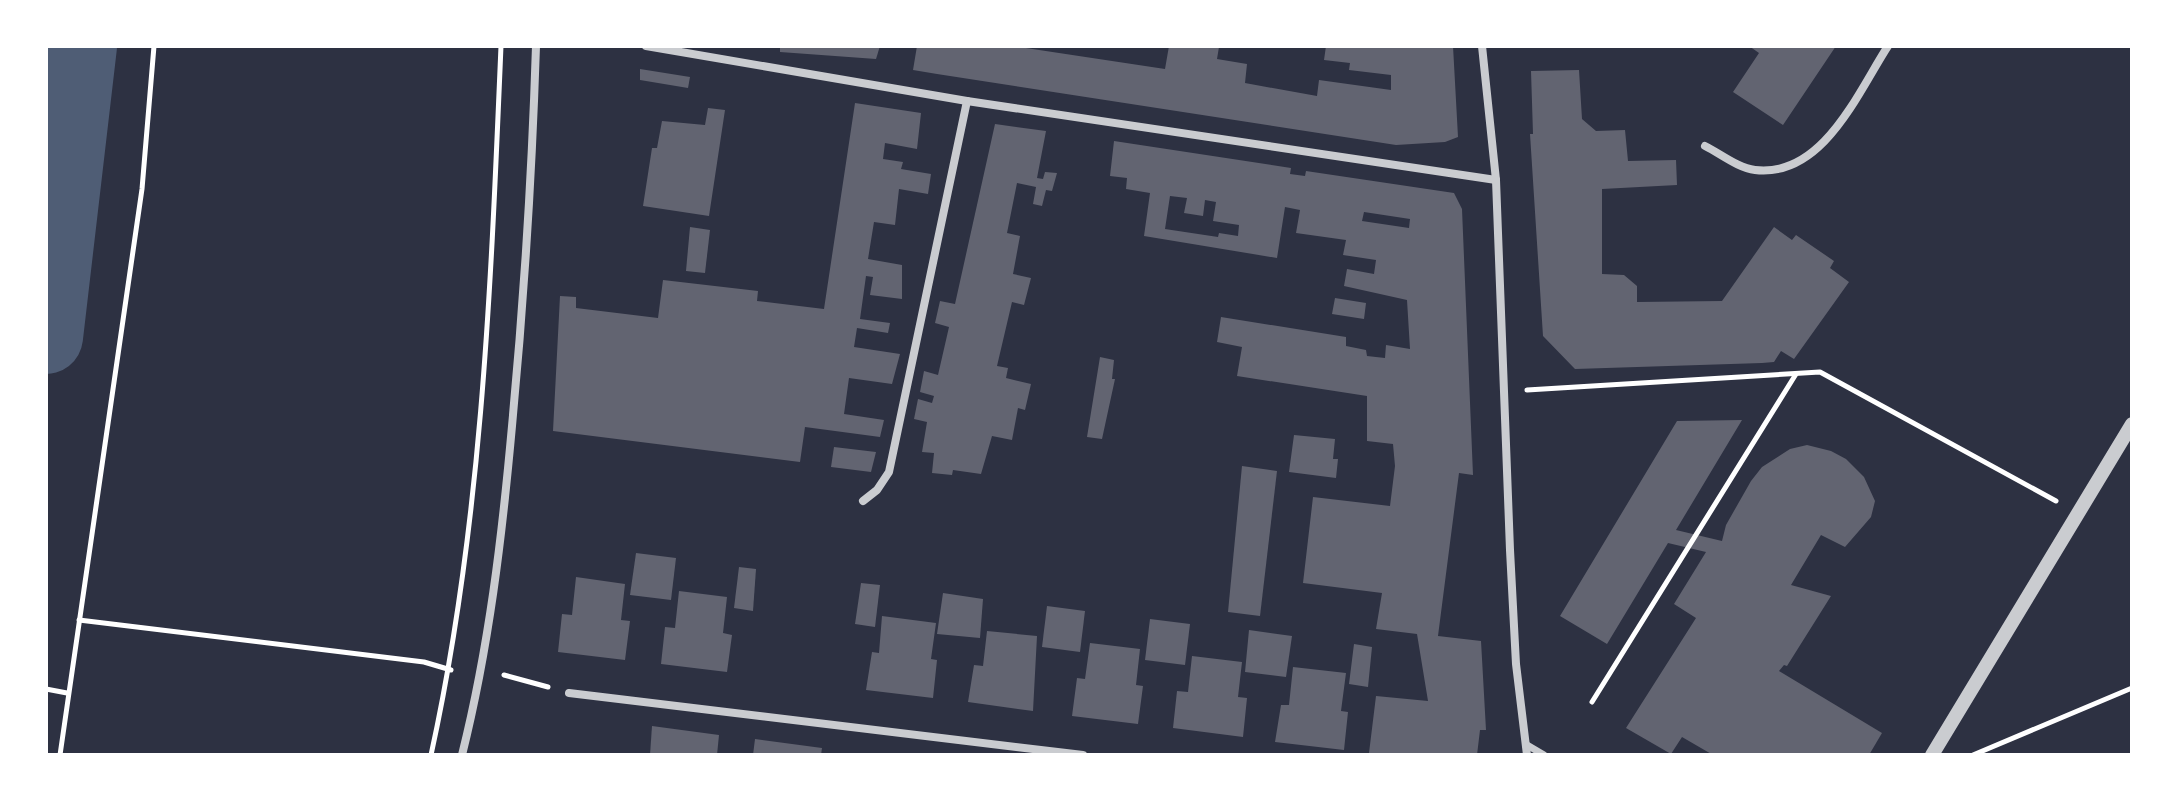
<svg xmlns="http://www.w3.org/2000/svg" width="2178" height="801" viewBox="0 0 2178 801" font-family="Signika,sans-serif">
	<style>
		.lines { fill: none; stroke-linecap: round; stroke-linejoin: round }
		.river { stroke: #4f5d75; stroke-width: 74 }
		.building { fill: #626471; fill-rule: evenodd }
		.path { stroke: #fff; stroke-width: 5 }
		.pedestrian { stroke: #caccd0; stroke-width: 7 }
		.minor { stroke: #caccd0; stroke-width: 8 }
		.tertiary { stroke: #caccd0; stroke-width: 14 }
	</style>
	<rect width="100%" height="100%" fill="#2d3142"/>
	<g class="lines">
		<polyline class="river" points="46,337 80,46"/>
	</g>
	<g class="building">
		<polygon points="780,46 880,46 876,59 780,52"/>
		<polygon points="917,46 1012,46 1165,69 1169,46 1210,46 1219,47 1217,59 1247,64 1245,83 1317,96 1319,80 1391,90 1391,75 1349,70 1350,63 1324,60 1326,46 1453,46 1458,137 1445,142 1396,145 937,74 913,70"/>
		<polygon points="1749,46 1836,46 1783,125 1733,92 1759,53"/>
		<polygon points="640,69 690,77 688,88 640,80"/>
		<polygon points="1579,70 1582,119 1596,131 1625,130 1628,161 1676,160 1677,185 1602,189 1602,274 1624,275 1637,286 1637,302 1722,301 1774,227 1792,240 1796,235 1834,261 1830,268 1849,282 1794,359 1781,351 1774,362 1762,363 1575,369 1543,336 1530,134 1533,134 1531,71"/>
		<polygon points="855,103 921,113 917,149 885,143 883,159 903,162 901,169 931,174 928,194 899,189 895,225 874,222 868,259 902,265 902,299 870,295 873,277 866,276 860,319 890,323 888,333 857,328 854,347 900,354 892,384 849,378 844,414 884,420 880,437 805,427 800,462 553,431 560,296 576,297 576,308 658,318 663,280 758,291 757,301 824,309"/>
		<polygon points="708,108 725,110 709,216 643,206 652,148 657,148 662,121 705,125"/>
		<polygon points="995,124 1046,131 1037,178 1043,179 1045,172 1057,173 1052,191 1046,190 1042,206 1033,204 1036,187 1017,183 1007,233 1020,236 1013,274 1031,278 1024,305 1012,302 997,366 1008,368 1006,378 1031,384 1025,410 1018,408 1012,440 992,436 981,474 953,470 952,475 932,473 934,453 922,452 927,422 914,419 918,399 932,403 934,396 920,392 924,371 938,375 949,327 935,323 940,301 955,304"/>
		<path d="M 1114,141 L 1291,168 L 1290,174 L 1305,176 L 1306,171 L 1454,193 L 1462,209 L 1473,475 L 1459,473 L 1438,636 L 1481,641 L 1486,730 L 1480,730 L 1477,755 L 1369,753 L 1376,696 L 1428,701 L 1417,634 L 1376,629 L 1382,593 L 1303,583 L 1313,497 L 1390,506 L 1395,466 L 1393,444 L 1367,441 L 1367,396 L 1237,376 L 1242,347 L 1217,342 L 1221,317 L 1346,337 L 1346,346 L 1366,350 L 1367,356 L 1385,358 L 1386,345 L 1410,349 L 1407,300 L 1344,286 L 1347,269 L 1374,274 L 1376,260 L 1343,255 L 1346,240 L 1296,233 L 1300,210 L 1285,207 L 1277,258 L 1144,236 L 1150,193 L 1126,189 L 1127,178 L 1110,176 ZM 1170,196 L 1187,198 L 1184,213 L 1203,216 L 1205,200 L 1216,202 L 1213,221 L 1239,225 L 1238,236 L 1219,233 L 1218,237 L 1165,229 ZM 1364,212 L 1410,219 L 1409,228 L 1362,221 Z"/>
		<polygon points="690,227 710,230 705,273 686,271"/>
		<polygon points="1335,298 1366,303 1364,319 1332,314"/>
		<polygon points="1100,357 1114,360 1112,379 1115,379 1102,439 1087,437"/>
		<polygon points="1742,420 1676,530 1722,541 1726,525 1751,481 1762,467 1790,449 1807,445 1831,451 1846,459 1864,477 1875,501 1871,517 1845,547 1821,535 1791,585 1831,596 1787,666 1784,665 1779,671 1882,733 1869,755 1713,755 1682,737 1671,754 1626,728 1696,618 1674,604 1706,552 1668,543 1607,644 1560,616 1677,421"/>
		<polygon points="1294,435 1335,439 1333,459 1338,459 1336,478 1289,472"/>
		<polygon points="834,447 876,452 871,472 831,467"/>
		<polygon points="1242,466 1277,471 1260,616 1228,612"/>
		<polygon points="636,553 676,558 671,600 630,595"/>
		<polygon points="739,567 756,569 753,611 734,608"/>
		<polygon points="576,577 625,584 621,620 630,621 625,660 558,652 562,614 572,615"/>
		<polygon points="861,583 880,585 875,627 855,624"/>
		<polygon points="679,591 727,597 723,633 732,635 727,672 661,664 665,627 675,628"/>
		<polygon points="943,593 983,599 980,638 937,634"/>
		<polygon points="1047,606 1085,611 1080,652 1042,647"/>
		<polygon points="882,616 936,623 931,659 937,660 933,698 866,690 872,652 879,653"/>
		<polygon points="1150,619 1190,624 1185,665 1145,660"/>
		<polygon points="1249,630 1292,636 1286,677 1245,672"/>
		<polygon points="987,631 1037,636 1033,711 968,702 974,665 983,666"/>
		<polygon points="1090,643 1140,649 1136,685 1143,686 1138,724 1072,716 1077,678 1085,679"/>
		<polygon points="1354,644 1372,647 1368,687 1349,684"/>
		<polygon points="1192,656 1242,662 1238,697 1247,698 1243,737 1173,728 1177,691 1188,692"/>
		<polygon points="1293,667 1346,673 1341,711 1348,712 1344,750 1275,742 1281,705 1289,705"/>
		<polygon points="652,726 719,735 717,755 650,755"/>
		<polygon points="755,739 822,748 821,755 753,755"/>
	</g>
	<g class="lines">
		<g class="path">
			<polyline points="1527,390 1820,372 2056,501"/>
			<polyline points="79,620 424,662 451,670"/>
			<polyline points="504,675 548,687"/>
			<polyline points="46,689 67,693"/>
			<polyline points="1592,702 1796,374"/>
			<polyline points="60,755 142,189 154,46"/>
			<path d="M 431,755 C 482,523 491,283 501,46"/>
			<polyline points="1973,755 2132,688"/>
		</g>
		<polyline class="pedestrian" points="1527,745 1544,755"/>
		<g class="minor">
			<polyline points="646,46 967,101 1496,180"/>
			<polyline points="1482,46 1496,180 1510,550 1516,664 1527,755"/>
			<path d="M 1705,146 C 1721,154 1738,168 1755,170 C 1823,178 1858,92 1888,46"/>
			<polyline points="863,501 877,490 889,472 967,101"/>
			<polyline points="569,693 1083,755"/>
			<path d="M 462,755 C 489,647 502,537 512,426 C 524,299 532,173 536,46"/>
		</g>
		<polyline class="tertiary" points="1932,755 2132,424"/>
	</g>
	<rect width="2178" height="801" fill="none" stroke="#ffffff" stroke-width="96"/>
</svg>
